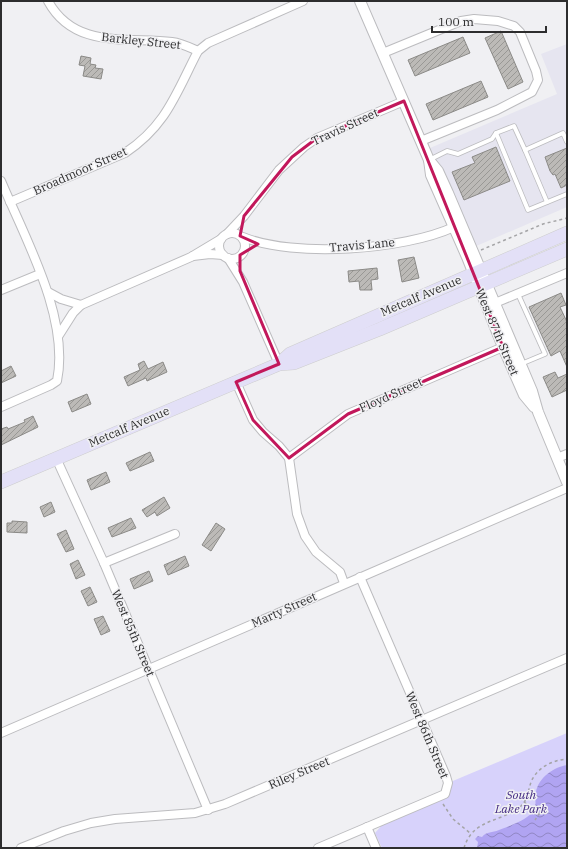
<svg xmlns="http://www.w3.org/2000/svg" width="568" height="849" viewBox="0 0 568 849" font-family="'IBM Plex Serif',serif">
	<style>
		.built { fill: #e6e5f0 }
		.green { fill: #d7d2fb }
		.water { fill: url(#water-waves) }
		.building { fill: url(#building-hatch); stroke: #8b8a87 }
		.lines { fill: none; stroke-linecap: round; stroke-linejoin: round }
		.service-casing { stroke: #bcbcbf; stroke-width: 5.5 }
		.minor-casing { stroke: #bcbcbf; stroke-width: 10 }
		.tertiary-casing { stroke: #bcbcbf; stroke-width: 12 }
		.primary-casing { stroke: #cdcdcd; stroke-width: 14 }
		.path { stroke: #a4a4a6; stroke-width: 1.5; stroke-dasharray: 3 3; stroke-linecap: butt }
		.service { stroke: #fff; stroke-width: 4 }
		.minor { stroke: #fff; stroke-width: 8 }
		.tertiary { stroke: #fff; stroke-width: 10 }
		.primary { stroke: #e3e0f7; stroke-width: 13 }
		.marked { fill: none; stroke: #c2185b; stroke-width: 3; stroke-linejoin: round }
		.labels { text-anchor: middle; stroke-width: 3; stroke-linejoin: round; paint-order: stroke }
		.street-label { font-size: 12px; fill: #2d2d2e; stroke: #f0f0f3 }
		.park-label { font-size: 12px; font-style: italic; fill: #432a83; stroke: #f0f0f3 }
	</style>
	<defs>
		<pattern id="water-waves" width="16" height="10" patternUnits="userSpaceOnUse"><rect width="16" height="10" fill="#b0a4f2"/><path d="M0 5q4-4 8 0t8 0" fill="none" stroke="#9086c4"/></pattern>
		<pattern id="building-hatch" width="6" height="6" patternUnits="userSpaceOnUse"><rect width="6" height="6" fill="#bcbab7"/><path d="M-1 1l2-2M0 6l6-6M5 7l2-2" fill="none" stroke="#999895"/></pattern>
	</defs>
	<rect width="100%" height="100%" fill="#f0f0f3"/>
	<polygon class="built" points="567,44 567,207 474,247 442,170 430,148 557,94 541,54"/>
	<polygon class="green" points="567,733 567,848 382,848 375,833 390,816 445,794 448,783"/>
	<path class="water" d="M 567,765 L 567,848 L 477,848 L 478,842 L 475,839 L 478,836 L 482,837 C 487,831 492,833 499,830 C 509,826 524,821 532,813 C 538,806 534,800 536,792 C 538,778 554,767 567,765 Z"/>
	<g class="building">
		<polygon points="501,31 523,82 508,89 485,38"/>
		<polygon points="463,37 470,53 415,76 408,60"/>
		<polygon points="81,56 91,58 90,64 96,65 95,68 103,69 101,79 83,76 85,66 79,65"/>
		<polygon points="481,81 488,97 433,120 426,104"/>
		<polygon points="496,147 510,181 464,200 452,172 475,163 472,157"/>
		<polygon points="567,148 567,185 561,188 555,174 553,175 550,171 545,157"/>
		<polygon points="414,257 419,278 402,282 398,260"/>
		<polygon points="377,268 378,279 371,280 372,290 360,290 359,281 349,282 348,271"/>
		<polygon points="561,293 566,305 560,307 567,322 567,367 560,351 551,356 529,307"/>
		<polygon points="144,361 148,369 163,362 167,372 147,381 146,378 128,386 124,377 140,370 138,364"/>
		<polygon points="11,366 16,376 1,383 1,371"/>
		<polygon points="555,372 558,378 567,374 567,390 552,397 543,377"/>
		<polygon points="87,394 91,404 72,412 68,402"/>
		<polygon points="33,416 38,427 1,445 1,429 7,427 8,429 25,422 24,420"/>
		<polygon points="150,452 154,461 130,471 126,463"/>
		<polygon points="106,472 110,482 91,490 87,480"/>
		<polygon points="164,497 170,508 157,516 155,512 147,517 142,510"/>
		<polygon points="51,502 55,512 44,517 40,507"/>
		<polygon points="131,518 136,528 112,537 108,528"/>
		<polygon points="12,521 27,522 27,533 7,532 7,523 12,523"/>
		<polygon points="216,523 225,529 211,551 202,545"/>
		<polygon points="66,530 74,549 66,552 57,534"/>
		<polygon points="185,556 189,566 168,575 164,565"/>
		<polygon points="78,560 85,575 76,579 70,564"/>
		<polygon points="149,571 153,581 134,589 130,579"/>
		<polygon points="90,587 97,602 88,606 81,591"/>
		<polygon points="103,616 110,631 101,635 94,619"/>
	</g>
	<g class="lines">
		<defs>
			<g id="service">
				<polyline points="496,133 528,210 567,194"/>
				<polyline points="525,150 547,202"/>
				<polyline points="429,160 447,151 458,154 492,139 496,133 514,126 525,150 563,133 567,142"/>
				<polyline points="518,294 545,354 521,364"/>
			</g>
			<g id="minor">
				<path d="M 48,1 C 74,49 127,37 172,42 C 181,43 189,47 198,51"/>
				<polyline points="383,53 461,21 474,19 498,21 514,26 520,32 536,71 538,80 532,92 497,110 421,141"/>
				<path d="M 1,181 C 25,238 70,318 57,381 L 51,385 L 1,407"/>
				<path d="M 10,202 L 125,153 C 167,125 176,93 198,51 L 208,43 L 303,1"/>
				<circle cx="232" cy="246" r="13"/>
				<polyline points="227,234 244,216 279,170 304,147 317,138 404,101"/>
				<path d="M 243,237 C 294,258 404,250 454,227"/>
				<polyline points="193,256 210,254 223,255"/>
				<polyline points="228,258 243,282 279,364"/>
				<polyline points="1,290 40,274"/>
				<polyline points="48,292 61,299 81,305"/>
				<polyline points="495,303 567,273"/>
				<polyline points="59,335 73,313 81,305 191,257 221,239"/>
				<polyline points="236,382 253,420 263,432 279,446 289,458 297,514 305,536 316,552 340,572 344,583"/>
				<polyline points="56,458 104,563 208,810"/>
				<polyline points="289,458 348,414 503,347"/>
				<polyline points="557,458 567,454"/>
				<polyline points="104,563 175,534"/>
				<polyline points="1,733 567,488"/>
				<polyline points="367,827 376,848"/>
				<polyline points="21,848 64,831 91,823 115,819 195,813 225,804 567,658"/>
				<polyline points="318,848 445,794 448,783 446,776 360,577"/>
			</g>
			<g id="tertiary">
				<polyline points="360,1 429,160 438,171 448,193 532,391 538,412 567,482"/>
				<polyline points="429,160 431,175 467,257 503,347 524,395 534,407"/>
			</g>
			<g id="primary">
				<polyline points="279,364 290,354 567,233"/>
				<polyline points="1,482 279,364 294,363 380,329 567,249"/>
			</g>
		</defs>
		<use href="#service" class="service-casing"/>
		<use href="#minor" class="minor-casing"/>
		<use href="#tertiary" class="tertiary-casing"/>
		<use href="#primary" class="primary-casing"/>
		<g class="path">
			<polyline points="481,250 543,224 567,218"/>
			<polyline points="524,802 539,814 535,820"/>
			<polyline points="443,804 453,819 470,833"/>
			<polyline points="539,814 544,809"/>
			<path d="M 464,848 C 473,818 501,823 521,806 C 529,799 528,786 533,778 C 540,766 554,760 567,759"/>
		</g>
		<use href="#service" class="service"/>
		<use href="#minor" class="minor"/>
		<use href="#tertiary" class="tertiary"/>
		<use href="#primary" class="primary"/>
	</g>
	<path class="marked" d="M 404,101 L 503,347 L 348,414 L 289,458 L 253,420 L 236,382 L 279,364 L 240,271 L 240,255 L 258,244 L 240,236 L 244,216 L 292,157 L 317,138 Z"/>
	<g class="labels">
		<g class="street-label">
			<text transform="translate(141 41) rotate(6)" y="4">Barkley Street</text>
			<text transform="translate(345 127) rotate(-25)" y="4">Travis Street</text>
			<text transform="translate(80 171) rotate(-24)" y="4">Broadmoor Street</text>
			<text transform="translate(362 245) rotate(-5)" y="4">Travis Lane</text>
			<text transform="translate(421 296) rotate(-23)" y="4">Metcalf Avenue</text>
			<text transform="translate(497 332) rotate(67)" y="4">West 87th Street</text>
			<text transform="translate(391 395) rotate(-24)" y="4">Floyd Street</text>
			<text transform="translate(129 427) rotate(-23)" y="4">Metcalf Avenue</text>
			<text transform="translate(284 610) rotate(-24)" y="4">Marty Street</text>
			<text transform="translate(133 633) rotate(67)" y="4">West 85th Street</text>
			<text transform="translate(427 735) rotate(67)" y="4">West 86th Street</text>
			<text transform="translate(299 773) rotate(-23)" y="4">Riley Street</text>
		</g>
		<g class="park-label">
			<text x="521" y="799">South<tspan x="521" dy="14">Lake Park</tspan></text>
		</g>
	</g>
	<rect width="568" height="849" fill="none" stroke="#2d2d2e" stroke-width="4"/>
	<path d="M432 26v6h114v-6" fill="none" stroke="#2d2d2e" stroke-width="2"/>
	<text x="438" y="26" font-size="12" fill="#2d2d2e" stroke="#f0f0f3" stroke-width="3" paint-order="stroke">100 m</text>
</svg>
